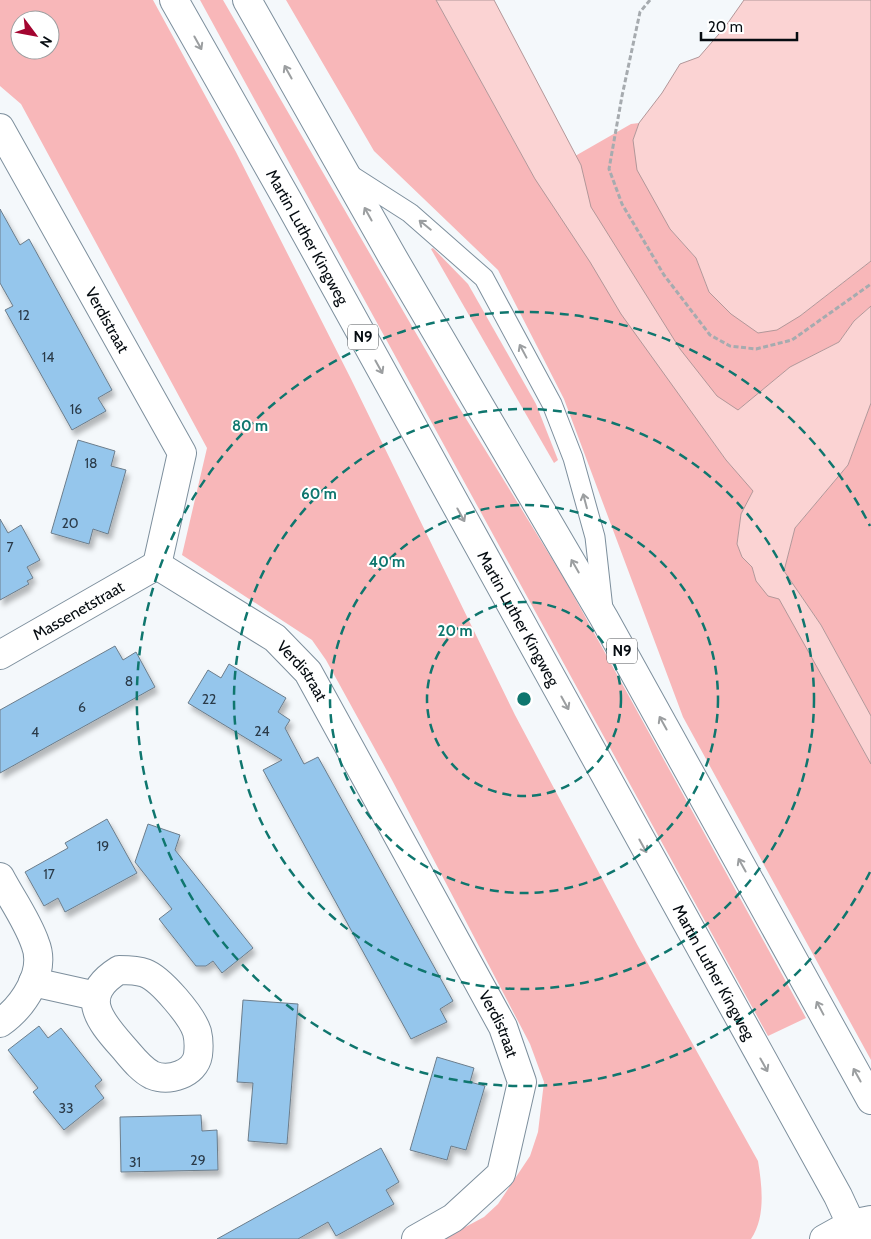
<svg xmlns="http://www.w3.org/2000/svg" width="871" height="1239" viewBox="0 0 871 1239" font-family="Cabin,sans-serif">
	<style>
		.green { fill: #f8b7b9; fill-rule: evenodd }
		.water { fill: #fbd3d3; stroke: #b29799 }
		.building { fill: #95c6ec; stroke: #6c7d8b; filter: url(#shadow) }
		.lines { fill: none; stroke-linecap: round; stroke-linejoin: round }
		.lane-casing { stroke: #7d8f9d; stroke-width: 21 }
		.street-casing { stroke: #7d8f9d; stroke-width: 30 }
		.primary-casing { stroke: #7d8f9d; stroke-width: 30 }
		.highway-casing { stroke: #7d8f9d; stroke-width: 30 }
		.path { stroke: #a6abaf; stroke-width: 3; stroke-dasharray: 5 2.5; stroke-linecap: butt }
		.lane { stroke: #fff; stroke-width: 19 }
		.street { stroke: #fff; stroke-width: 28 }
		.primary { stroke: #fff; stroke-width: 28 }
		.highway { stroke: #fff; stroke-width: 28 }
		.oneway { stroke: #9b9ea0 }
		.ring { fill: none; stroke: #0f766e; stroke-width: 2.5; stroke-dasharray: 9 6 }
		.labels { text-anchor: middle; stroke-width: 4; stroke-linejoin: round; paint-order: stroke }
		.number-label { font-size: 14px; fill: #2a3a48 }
		.shield { fill: #fff; stroke: #515558; stroke-width: 1 }
		.shield-label { font-size: 15px; font-weight: bold; fill: #060c11 }
		.street-label { font-size: 16px; fill: #060c11; stroke: #fff }
		.centre { fill: #0f766e; stroke: #fff; stroke-width: 2.5 }
		.ring-label { font-size: 15px; text-anchor: middle; font-weight: bold; fill: #0f766e; stroke: #fff; stroke-width: 4; stroke-linejoin: round; paint-order: stroke }
	</style>
	<defs>
		<filter id="shadow"><feDropShadow dx="3" dy="5.5" stdDeviation="2.5" flood-color="#0004"/></filter>
	</defs>
	<rect width="100%" height="100%" fill="#f4f8fb"/>
	<g class="green">
		<path d="M 0,0 L 153,0 L 236,152 L 351,379 L 515,715 L 638,946 L 758,1161 C 762,1186 766,1217 751,1239 L 443,1239 L 484,1217 L 498,1204 L 530,1156 L 538,1132 L 544,1082 L 530,1044 L 392,780 L 326,660 L 312,640 L 182,555 L 207,448 L 21,104 L 0,86 ZM 20,20 L 50,20 L 50,50 L 20,50 Z"/>
		<polygon points="200,0 223,0 457,404 565,580 806,1018 768,1036"/>
		<polygon points="286,0 436,0 535,179 631,124 639,123 633,140 656,201 670,229 696,258 709,292 800,316 871,261 871,306 854,321 839,342 790,367 708,435 726,460 754,491 741,514 737,544 742,557 752,567 756,581 779,598 871,764 871,1060 683,717 564,399 498,270 374,151"/>
		<polygon points="433,248 468,284 536,404 558,460 554,463 431,249"/>
		<polygon points="871,403 871,716 821,625 784,571 795,528 848,465"/>
	</g>
	<g class="water">
		<polygon points="436,0 494,0 581,165 591,207 680,349 717,396 738,410 790,367 839,342 854,321 871,306 871,403 848,465 795,528 784,571 821,625 871,716 871,764 779,599 768,596 756,581 752,567 742,557 737,544 741,514 753,491 726,460 621,314 590,262 535,179"/>
		<polygon points="744,0 871,0 871,261 800,316 777,330 758,333 731,314 709,292 696,258 670,229 637,170 633,140 639,123 662,93 680,64 699,57 725,27"/>
	</g>
	<g class="building">
		<polygon points="0,209 20,245 29,239 112,390 98,398 106,411 72,430 5,310 13,306 0,283"/>
		<polygon points="78,440 115,451 111,466 126,470 108,534 93,529 89,544 51,533"/>
		<polygon points="0,519 8,533 21,525 40,560 27,567 33,578 27,581 29,584 0,600"/>
		<polygon points="115,646 123,660 136,652 155,687 0,773 0,710"/>
		<polygon points="229,664 286,698 278,712 290,720 285,728 304,764 318,757 453,1001 440,1009 447,1022 411,1039 263,770 282,760 188,703 208,670 221,678"/>
		<polygon points="107,819 137,873 65,912 58,898 44,906 25,872 68,848 65,843"/>
		<polygon points="148,824 180,835 175,850 253,948 222,973 213,961 206,966 196,966 159,919 172,909 135,862"/>
		<polygon points="243,1000 298,1004 287,1144 248,1141 253,1083 237,1082"/>
		<polygon points="39,1026 48,1038 61,1028 102,1080 95,1086 104,1098 64,1130 33,1092 38,1088 8,1050"/>
		<polygon points="437,1057 474,1068 470,1082 485,1086 466,1150 451,1146 447,1160 410,1150"/>
		<polygon points="201,1115 202,1131 217,1130 218,1170 121,1172 120,1117"/>
		<polygon points="381,1148 399,1182 386,1190 394,1204 336,1236 328,1222 298,1239 217,1239"/>
	</g>
	<g class="lines">
		<defs>
			<polyline id="lane" points="346,172 410,213 484,278 552,404 573,458 595,537 603,609"/>
			<g id="street">
				<path id="s1" d="M 0,128 L 182,453 L 157,565 L 275,638 L 308,672 L 503,1027 L 522,1082 L 501,1174 L 453,1218 L 416,1239"/>
				<path id="s2" d="M 0,655 L 157,565"/>
				<path d="M 0,877 C 11,898 27,920 35,943 C 47,972 23,1007 0,1023"/>
				<path d="M 119,970 C 128,970 137,970 145,973 C 161,979 192,1016 197,1032 C 199,1040 199,1047 198,1055 C 195,1074 169,1082 152,1075 C 140,1069 131,1056 122,1046 C 98,1019 79,995 119,970 Z"/>
				<polyline points="33,982 96,996"/>
			</g>
			<polyline id="primary" points="860,1239 851,1224 871,1220"/>
			<g id="highway">
				<path id="s3" d="M 174,0 L 288,201 L 838,1196 L 851,1224 L 824,1239"/>
				<polyline points="247,0 392,256 604,618 871,1100"/>
			</g>
		</defs>
		<use href="#lane" class="lane-casing"/>
		<use href="#street" class="street-casing"/>
		<use href="#primary" class="primary-casing"/>
		<use href="#highway" class="highway-casing"/>
		<polyline class="path" points="650,0 640,12 622,96 609,169 622,204 664,275 710,335 730,346 756,349 792,340 871,284"/>
		<use href="#lane" class="lane"/>
		<use href="#street" class="street"/>
		<use href="#primary" class="primary"/>
		<use href="#highway" class="highway"/>
	</g>
	<defs><path id="oneway-shaft" d="M-6 0H5M1.5-3L5.5 0L1.5 3" fill="none" stroke-width="1.6" stroke-linecap="round" stroke-linejoin="round" transform="scale(1.25)"/></defs>
	<g class="oneway">
		<use href="#oneway-shaft" transform="translate(198 43) rotate(61)"/>
		<use href="#oneway-shaft" transform="translate(288 72) rotate(-119)"/>
		<use href="#oneway-shaft" transform="translate(368 214) rotate(-119)"/>
		<use href="#oneway-shaft" transform="translate(425 225) rotate(-141)"/>
		<use href="#oneway-shaft" transform="translate(523 351) rotate(-118)"/>
		<use href="#oneway-shaft" transform="translate(379 367) rotate(61)"/>
		<use href="#oneway-shaft" transform="translate(585 501) rotate(-105)"/>
		<use href="#oneway-shaft" transform="translate(461 515) rotate(61)"/>
		<use href="#oneway-shaft" transform="translate(575 566) rotate(-120)"/>
		<use href="#oneway-shaft" transform="translate(565 703) rotate(61)"/>
		<use href="#oneway-shaft" transform="translate(663 723) rotate(-119)"/>
		<use href="#oneway-shaft" transform="translate(643 846) rotate(61)"/>
		<use href="#oneway-shaft" transform="translate(742 865) rotate(-119)"/>
		<use href="#oneway-shaft" transform="translate(820 1008) rotate(-118)"/>
		<use href="#oneway-shaft" transform="translate(764 1065) rotate(61)"/>
		<use href="#oneway-shaft" transform="translate(857 1075) rotate(-119)"/>
	</g>
	<g class="ring">
		<circle cx="524" cy="699" r="97"/>
		<circle cx="524" cy="699" r="194"/>
		<circle cx="524" cy="699" r="290"/>
		<path d="M870 872A387 387 0 1 1 870 526"/>
	</g>
	<g class="labels">
		<g class="number-label">
			<text x="24" y="320">12</text>
			<text x="48" y="362">14</text>
			<text x="76" y="414">16</text>
			<text x="91" y="468">18</text>
			<text x="70" y="528">20</text>
			<text x="10" y="552">7</text>
			<text x="129" y="686">8</text>
			<text x="209" y="704">22</text>
			<text x="82" y="712">6</text>
			<text x="262" y="736">24</text>
			<text x="35" y="737">4</text>
			<text x="103" y="851">19</text>
			<text x="49" y="879">17</text>
			<text x="66" y="1113">33</text>
			<text x="198" y="1165">29</text>
			<text x="135" y="1167">31</text>
		</g>
		<g class="shield">
			<rect x="348" y="324.5" width="30" height="25" rx="4"/>
			<rect x="607" y="638.5" width="30" height="25" rx="4"/>
		</g>
		<g class="shield-label">
			<text x="363" y="342">N9</text>
			<text x="622" y="656">N9</text>
		</g>
		<g class="street-label">
			<text dy="6" stroke="none"><textPath href="#s3" startOffset="272">Martin Luther Kingweg</textPath></text>
			<text dy="6" stroke="none"><textPath href="#s1" startOffset="220">Verdistraat</textPath></text>
			<text dy="6" stroke="none"><textPath href="#s2" startOffset="90">Massenetstraat</textPath></text>
			<text dy="6" stroke="none"><textPath href="#s3" startOffset="708">Martin Luther Kingweg</textPath></text>
			<text dy="6" stroke="none"><textPath href="#s1" startOffset="669">Verdistraat</textPath></text>
			<text dy="6" stroke="none"><textPath href="#s3" startOffset="1112">Martin Luther Kingweg</textPath></text>
			<text dy="6" stroke="none"><textPath href="#s1" startOffset="1074">Verdistraat</textPath></text>
		</g>
	</g>
	<circle cx="524" cy="699" r="8" class="centre"/>
	<g class="ring-label">
		<text x="250" y="431">80 m</text>
		<text x="319" y="499">60 m</text>
		<text x="387" y="567">40 m</text>
		<text x="455" y="636">20 m</text>
	</g>
	<g transform="translate(35 35) rotate(122)"><circle r="24" fill="#ffffff" stroke="#9b9ea0"/>
	<path d="M0-4L9 19L0 12L-9 19Z" fill="#a30530"/>
	<text y="-8" font-size="14" font-weight="bold" text-anchor="middle" fill="#060c11">N</text>
	</g>
	<path d="M701 32v8h96v-8" fill="none" stroke="#060c11" stroke-width="2.5"/>
	<text x="708" y="32" font-size="15" fill="#060c11" stroke="#ffffff" stroke-width="4" paint-order="stroke">20 m</text>
</svg>
